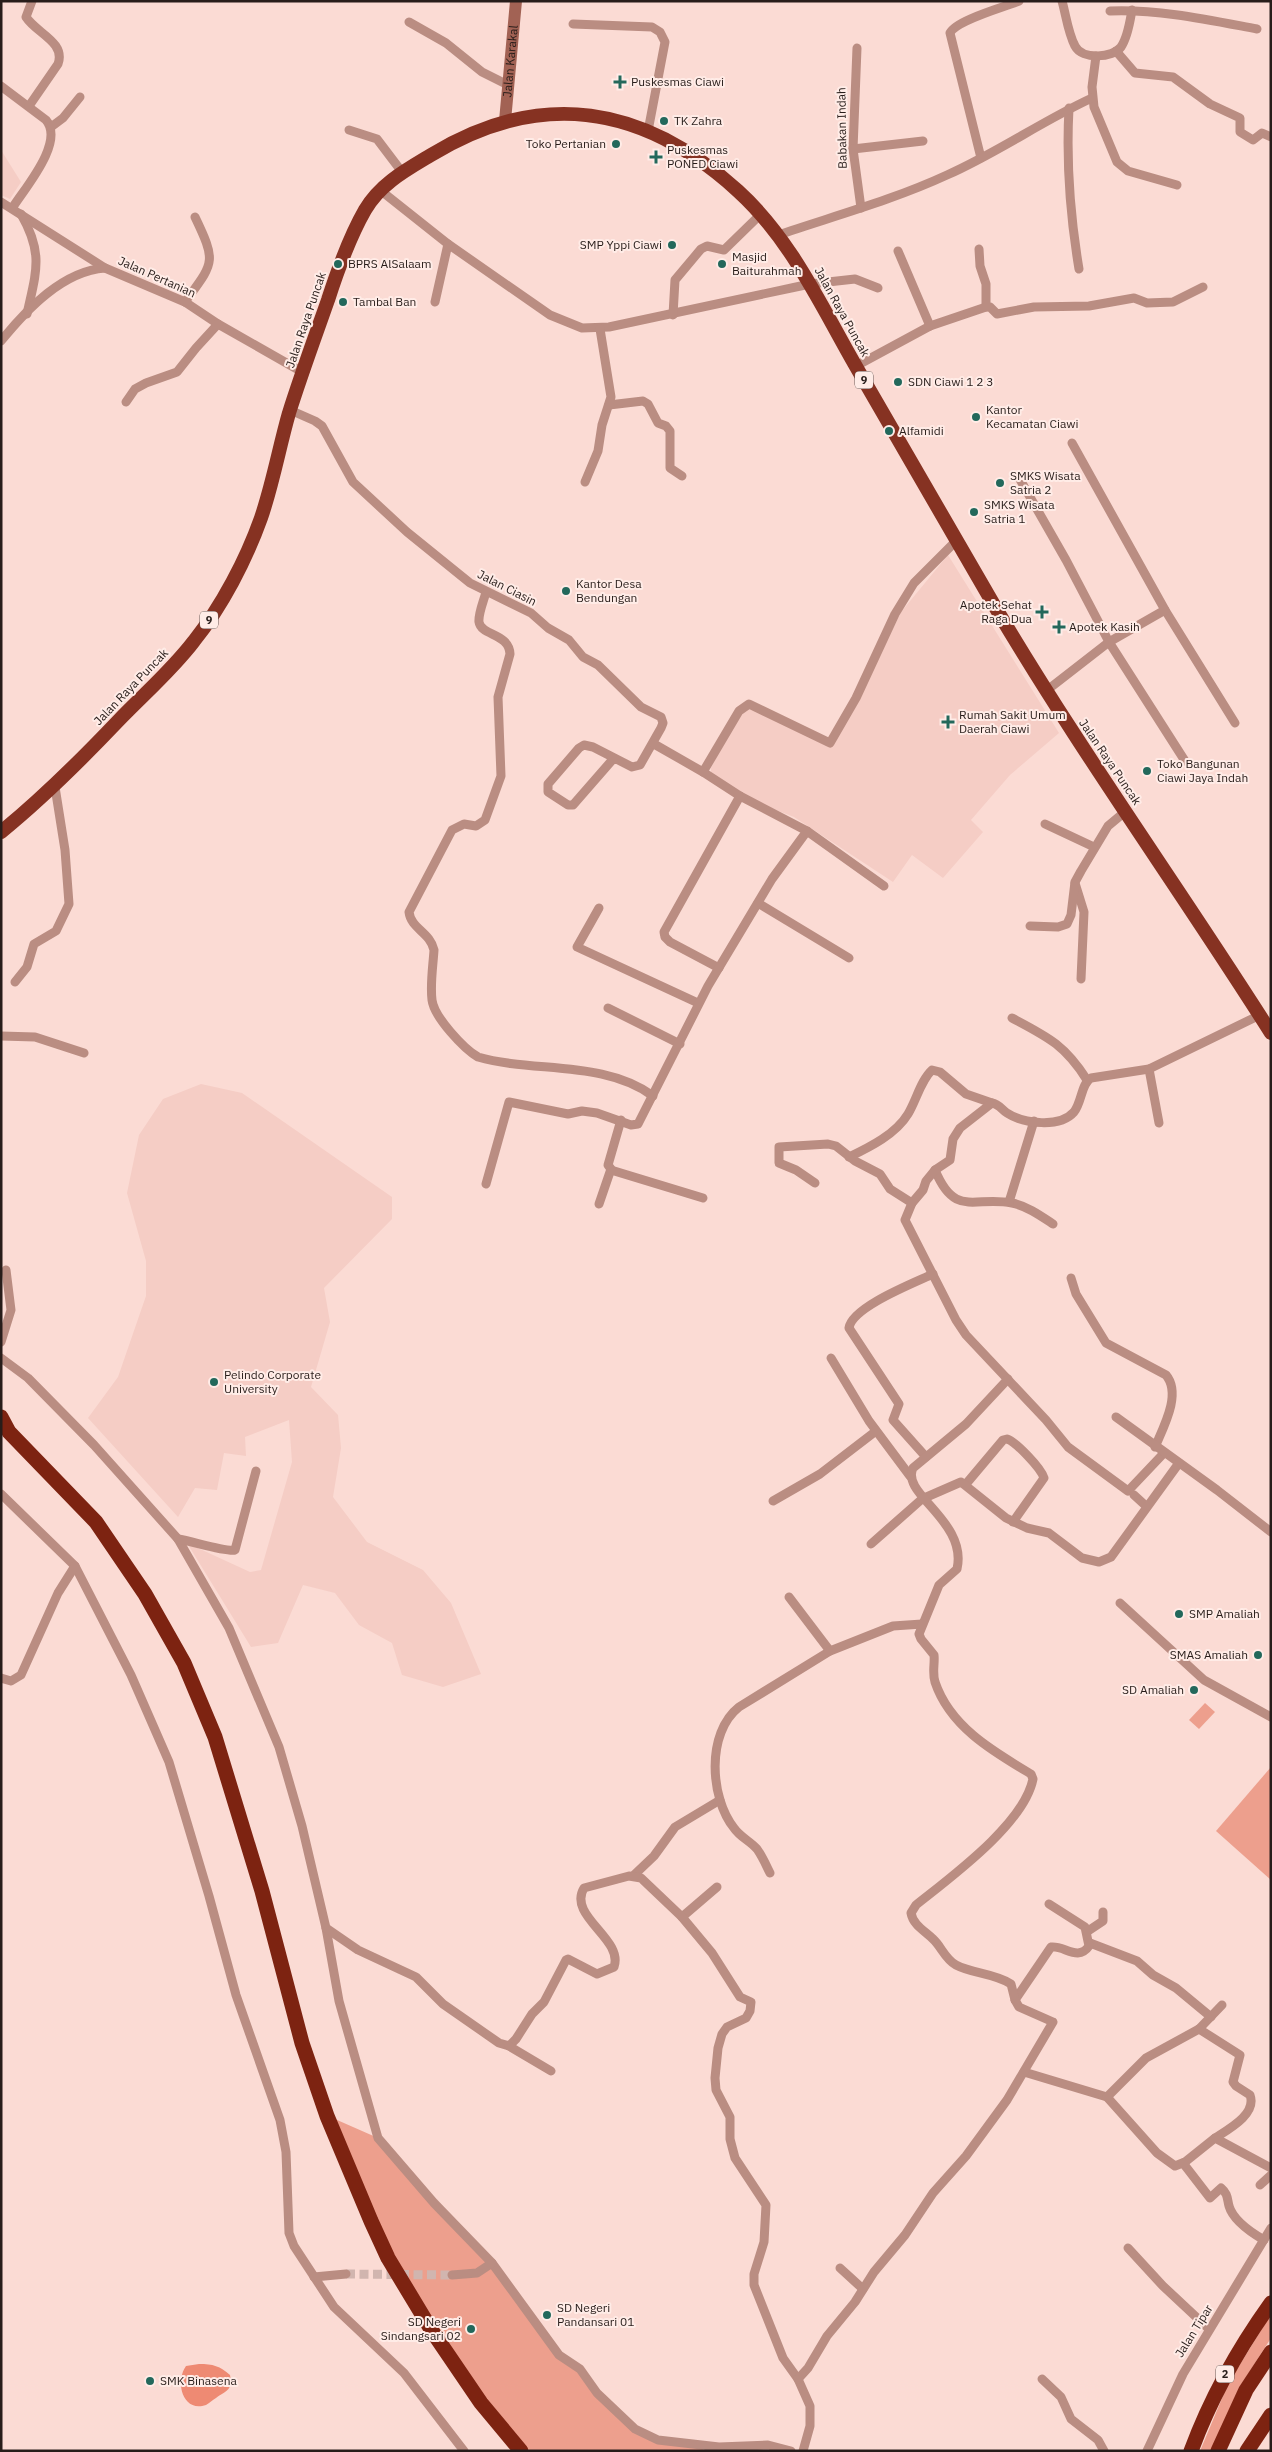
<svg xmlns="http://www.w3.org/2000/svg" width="1272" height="2452" viewBox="0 0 1272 2452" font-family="'IBM Plex Sans',sans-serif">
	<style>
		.built { fill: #f5cdc5 }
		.green { fill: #ed9f8d }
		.water { fill: #ee8a73 }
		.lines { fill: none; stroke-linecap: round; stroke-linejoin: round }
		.minor-tunnel { stroke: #d1b5af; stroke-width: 9; stroke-dasharray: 9 4.5; stroke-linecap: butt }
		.minor { stroke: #ba8d82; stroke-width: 9 }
		.secondary { stroke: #a26254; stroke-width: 12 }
		.trunk { stroke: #863222; stroke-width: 14 }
		.motorway { stroke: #7d2311; stroke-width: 15 }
		.poi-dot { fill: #23685b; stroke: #ffece7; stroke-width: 2 }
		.labels { text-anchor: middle; stroke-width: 4; stroke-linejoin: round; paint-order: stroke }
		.shield { fill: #ffece7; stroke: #685b58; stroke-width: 1 }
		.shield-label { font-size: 11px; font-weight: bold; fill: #281d1a }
		.street-label { font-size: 12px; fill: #281d1a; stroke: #ffece7 }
		.poi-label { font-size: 12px; fill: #281d1a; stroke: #ffece7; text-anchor: start }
	</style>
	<rect width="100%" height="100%" fill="#fbdbd4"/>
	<g class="built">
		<polygon points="1,150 21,182 10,199 1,195"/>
		<polygon points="948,555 1059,733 1010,775 971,820 983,832 943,878 912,855 893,882 794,817 768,807 711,775 711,768 740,711 753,707 834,743 869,678 901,612"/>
		<polygon points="201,1084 242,1093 392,1197 392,1219 324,1288 330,1322 311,1387 338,1415 341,1448 333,1497 367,1542 423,1570 451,1603 481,1674 443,1687 402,1675 392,1643 359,1625 335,1593 303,1585 278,1643 251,1647 187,1543 250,1572 261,1570 292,1462 289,1420 245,1437 246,1456 224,1453 217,1490 195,1488 178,1517 88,1418 118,1377 146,1296 146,1261 127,1193 139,1135 163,1099"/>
	</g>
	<g class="green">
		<polygon points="1205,1703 1215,1712 1199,1729 1189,1720"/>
		<polygon points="1271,1767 1271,1880 1216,1831"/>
		<polygon points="328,2116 378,2138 492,2263 559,2356 580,2369 635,2429 658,2440 699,2445 704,2451 522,2451 388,2258"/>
		<polygon points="1271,2314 1271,2338 1239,2388 1211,2451 1200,2451 1228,2384"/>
	</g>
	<path class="water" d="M 199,2364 C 213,2364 220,2366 230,2375 C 233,2390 227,2390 216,2398 C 212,2400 210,2403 206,2405 C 182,2413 175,2381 186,2366 Z"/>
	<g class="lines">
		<polyline class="minor-tunnel" points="346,2274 452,2275"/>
		<g class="minor">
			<path d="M 1062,1 C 1066,15 1068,33 1075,46 C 1082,60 1113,58 1121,47 C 1128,37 1130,21 1132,10"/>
			<path d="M 1110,11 C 1159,9 1209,20 1257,29"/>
			<polyline points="409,22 446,43 482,72 508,85"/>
			<polyline points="573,24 652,27 660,32 665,42 648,131"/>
			<polyline points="857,48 853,149 861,208"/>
			<polyline points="1116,51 1135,73 1173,77 1210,104 1240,118 1240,132 1253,140 1262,133 1271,137"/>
			<polyline points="1096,56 1092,87 1094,107 1117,162 1128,171 1177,185"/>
			<path d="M 1,86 L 46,120 C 65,142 25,188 13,207"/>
			<path d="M 29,106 L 58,64 C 66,42 36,33 26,17 L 32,1"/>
			<path d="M 1069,108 C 1066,163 1070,215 1079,269"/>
			<polyline points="51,127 63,118 80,97"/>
			<polyline points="349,130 377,139 402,172"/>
			<polyline points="853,149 923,141"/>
			<path d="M 981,158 L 950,33 C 956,20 1005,7 1019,1"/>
			<polyline points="380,190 448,244 550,315 582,328 609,327 810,284 855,279 878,288"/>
			<polyline points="1,202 105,268 185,302 218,324 304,373"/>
			<path d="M 21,214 C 44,254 36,272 27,314"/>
			<path d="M 778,235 C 834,216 893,200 947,175 C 997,153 1042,121 1092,98"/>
			<polyline points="979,249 980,266 986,284 986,307"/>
			<polyline points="898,251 930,326"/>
			<path d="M 185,302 C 214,262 217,263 195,217"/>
			<polyline points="435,302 448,244"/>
			<polyline points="673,315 675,280 701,249 707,246 724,250 761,214"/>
			<path d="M 1,341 C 27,309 63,271 105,268"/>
			<polyline points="856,366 930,326 986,307 990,307 997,314 1034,307 1089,306 1134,298 1147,303 1173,302 1203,287"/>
			<polyline points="126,402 135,389 146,383 177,372 196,348 218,324"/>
			<polyline points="609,405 643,401 648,404 658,423 666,426 670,431 670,468 682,476"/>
			<polyline points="290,410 315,421 322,426 353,482 407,532 470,583 531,613 548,628 569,640 583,657 598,665 641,707 661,717 663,723 661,728 640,765 632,767 593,747 584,745 579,748 548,784 548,792 568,805 573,805 614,758"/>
			<polyline points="1072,443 1165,610 1235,723"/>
			<polyline points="1018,476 1066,560 1109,642 1185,761"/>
			<polyline points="585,482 598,451 602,425 611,397 600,329"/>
			<path d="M 486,592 C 484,600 478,614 479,622 C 481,636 509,633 510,654 L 498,697 L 501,776 L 485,820 L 476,826 L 464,824 L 452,830 L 409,912 C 411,929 430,932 434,950 C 433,966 430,984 432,1000 C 434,1017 464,1049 478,1057 C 534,1073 604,1060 653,1096"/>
			<polyline points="1046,691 1109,642 1165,610"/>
			<polyline points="654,744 703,772 739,711 749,704 830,743 856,698 895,614 914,583 957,540"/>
			<polyline points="1045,824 1094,847"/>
			<polyline points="807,831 884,886"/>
			<polyline points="1075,883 1084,912 1081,979"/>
			<polyline points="758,903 849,958"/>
			<polyline points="599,908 577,947 698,1003"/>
			<polyline points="1030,926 1058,927 1067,924 1071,915 1075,882 1081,871 1108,826 1126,811"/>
			<polyline points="719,968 670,942 665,937 664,932 740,796"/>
			<polyline points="15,982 27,967 34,944 56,931 69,904 65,850 55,787"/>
			<polyline points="608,1008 680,1044"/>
			<path d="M 1012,1018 C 1048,1037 1065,1045 1087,1080"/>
			<polyline points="1,1036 35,1037 84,1053"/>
			<polyline points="1149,1069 1159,1123"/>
			<path d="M 849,1157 C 870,1147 896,1134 908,1114 C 916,1101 921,1080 932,1070 L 940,1072 L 966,1094 L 992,1103"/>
			<polyline points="611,1170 703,1198"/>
			<path d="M 935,1170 C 955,1218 974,1196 1012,1203 C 1027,1206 1041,1216 1053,1224"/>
			<polyline points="815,1183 796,1170 779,1163 779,1147 828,1144 836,1146 855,1161 880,1174 890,1189 912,1203 905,1220 956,1320 966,1335 1046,1420 1068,1447 1128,1491 1164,1453"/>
			<polyline points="486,1184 509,1102 568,1114 582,1111 597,1113 631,1125 638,1124 708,986 772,879 807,831 740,796 703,772"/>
			<polyline points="1009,1202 1034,1121"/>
			<path d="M 912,1203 L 923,1190 L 926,1181 L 935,1170 L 950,1160 L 953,1139 L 960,1128 L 992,1103 C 999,1104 1002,1110 1007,1113 C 1024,1124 1060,1128 1074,1112 C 1082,1102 1081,1084 1091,1078 L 1149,1069 L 1260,1015"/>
			<polyline points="599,1204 611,1169 608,1165 621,1120"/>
			<path d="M 1071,1278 L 1076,1294 L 1106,1343 L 1166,1375 C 1182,1394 1163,1428 1155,1447"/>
			<polyline points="1,1342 11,1310 6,1270"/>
			<polyline points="1,1358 28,1378 94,1445 178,1539 229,1628 279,1747 302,1826 326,1928 339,2001 378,2138 434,2203 492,2263 559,2355 580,2369 597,2393 635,2429 658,2440 719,2447 768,2445 791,2451"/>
			<polyline points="831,1358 869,1421 910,1476"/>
			<polyline points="1116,1417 1217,1490 1271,1532"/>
			<path d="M 926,1457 L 893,1420 L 899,1404 L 849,1328 C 852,1307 914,1283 933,1274"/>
			<path d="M 966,1484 L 1003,1440 L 1007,1439 C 1016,1442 1041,1468 1044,1478 L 1013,1522"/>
			<polyline points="1,1494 75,1566 131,1675 169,1762 209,1896 236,1995 280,2120 286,2152 289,2233 294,2246 334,2307 404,2373 464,2451"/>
			<polyline points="1134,1495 1146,1506"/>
			<polyline points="773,1501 820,1474 876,1431"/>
			<path d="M 178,1539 C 192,1541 225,1552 235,1550 L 256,1471"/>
			<polyline points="871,1544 922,1499 961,1482 1006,1518 1027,1528 1049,1533 1082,1558 1099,1562 1111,1557 1179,1463"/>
			<polyline points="789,1597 830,1651"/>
			<polyline points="1120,1603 1204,1680 1271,1717"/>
			<polyline points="1,1678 11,1681 21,1675 58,1593 75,1566"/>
			<path d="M 770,1873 C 766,1865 762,1856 757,1849 C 750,1841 740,1837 734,1828 C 710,1798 706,1733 739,1707 L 830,1651 L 893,1626 L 922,1624"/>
			<polyline points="633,1876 654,1856 675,1827 720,1800"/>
			<polyline points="682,1917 717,1887"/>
			<path d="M 326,1928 L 358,1950 L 416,1977 L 443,2004 L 499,2043 L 509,2046 L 516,2039 L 532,2014 L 544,2002 L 566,1960 L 568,1959 L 597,1974 L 614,1967 C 624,1939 567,1916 584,1888 L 629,1876 L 641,1878 L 682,1917 L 712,1953 L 740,1997 L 751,2002 L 750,2011 L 746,2018 L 727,2027 L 722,2034 L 718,2048 L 715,2078 L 716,2090 L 730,2117 L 730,2139 L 735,2158 L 766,2205 L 764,2242 L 754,2274 L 754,2285 L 783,2358 L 798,2379 L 810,2406 L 810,2426 L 803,2451"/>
			<polyline points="1088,1931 1103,1921 1103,1912"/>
			<polyline points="1090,1943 1137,1961 1153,1975 1176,1988 1211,2017"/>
			<path d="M 1015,2000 L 1051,1947 C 1064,1945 1078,1962 1089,1946 L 1085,1927 L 1049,1904"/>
			<path d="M 1199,2029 L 1240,2055 L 1233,2082 L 1236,2086 L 1250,2095 C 1257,2114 1229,2129 1215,2138"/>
			<polyline points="509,2046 551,2071"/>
			<polyline points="1024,2072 1107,2097 1157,2153 1175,2166 1185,2162 1215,2138 1271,2168"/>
			<polyline points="1107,2097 1146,2058 1199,2029 1222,2005"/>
			<path d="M 1183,2163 L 1210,2198 L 1221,2188 C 1228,2194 1227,2198 1229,2206 C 1233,2220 1252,2233 1264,2240"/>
			<polyline points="1260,2185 1271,2175"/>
			<polyline points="1128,2248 1163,2286 1209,2329"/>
			<polyline points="840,2268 863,2289"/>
			<polyline points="452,2275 477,2273 492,2263"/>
			<polyline points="314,2277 346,2274"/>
			<path d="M 798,2379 L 808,2368 L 827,2336 L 855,2302 L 874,2272 L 905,2235 L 933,2193 L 966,2156 L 1007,2100 L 1053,2022 L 1019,2007 L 1015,2000 L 1011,1984 C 994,1973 973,1974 956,1965 C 945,1959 941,1946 933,1939 C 925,1931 913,1925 911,1913 L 916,1905 C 951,1877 1024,1824 1033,1779 L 1031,1774 C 994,1752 950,1727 935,1682 C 932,1672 935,1664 934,1655 L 921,1639 L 919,1634 L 939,1585 L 957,1569 C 968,1521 900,1494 913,1468 L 966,1424 L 1008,1379"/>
			<polyline points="1042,2379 1061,2397 1071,2419 1098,2440 1104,2451"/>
			<polyline points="1147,2451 1183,2374 1271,2228"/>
		</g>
		<path class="secondary" id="s1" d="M 505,121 L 516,1"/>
		<path class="trunk" d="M 1,832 C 44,797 81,760 119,720 C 144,694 172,670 194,641 C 222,606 246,560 261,518 C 273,483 279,448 289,413 C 301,375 315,337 328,300 C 338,269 349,238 365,210 C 380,184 406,170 431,155 C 541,88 644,105 738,191 C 792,240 822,308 858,370 C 903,448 949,526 994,605 C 1080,751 1180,889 1271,1033"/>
		<g class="motorway">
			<polyline points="1,1417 9,1432 96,1522 145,1594 184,1663 215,1737 262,1891 302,2043 327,2116 371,2221 388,2258 432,2331 481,2403 521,2451"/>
			<path d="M 1191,2451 C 1211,2397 1238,2349 1271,2303"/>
			<polyline points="1218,2451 1246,2390 1271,2352"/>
			<polyline points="1247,2451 1271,2415"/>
		</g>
	</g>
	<g class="poi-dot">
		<path d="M617.5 74.5h5v5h5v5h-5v5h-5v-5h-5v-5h5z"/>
		<circle cx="664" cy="121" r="5"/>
		<circle cx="616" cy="144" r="5"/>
		<path d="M653.5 149.5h5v5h5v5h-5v5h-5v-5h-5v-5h5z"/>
		<circle cx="672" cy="245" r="5"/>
		<circle cx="338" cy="264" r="5"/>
		<circle cx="722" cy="264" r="5"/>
		<circle cx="343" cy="302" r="5"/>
		<circle cx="898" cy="382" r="5"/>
		<circle cx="976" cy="417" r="5"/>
		<circle cx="889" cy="431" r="5"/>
		<circle cx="1000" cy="483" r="5"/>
		<circle cx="974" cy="512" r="5"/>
		<circle cx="566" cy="591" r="5"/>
		<path d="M1039.5 604.5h5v5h5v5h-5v5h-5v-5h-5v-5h5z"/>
		<path d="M1056.5 619.5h5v5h5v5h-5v5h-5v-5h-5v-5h5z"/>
		<path d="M945.5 714.5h5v5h5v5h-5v5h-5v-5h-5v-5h5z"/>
		<circle cx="1147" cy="771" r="5"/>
		<circle cx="214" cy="1382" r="5"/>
		<circle cx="1179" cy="1614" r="5"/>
		<circle cx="1258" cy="1655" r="5"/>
		<circle cx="1194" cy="1690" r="5"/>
		<circle cx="547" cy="2315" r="5"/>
		<circle cx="471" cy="2329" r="5"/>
		<circle cx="150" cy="2381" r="5"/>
	</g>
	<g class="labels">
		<g class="shield">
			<rect x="855" y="371.5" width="18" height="17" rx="4"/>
			<rect x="200" y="611.5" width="18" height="17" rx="4"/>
			<rect x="1216" y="2365.5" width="18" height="17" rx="4"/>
		</g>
		<g class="shield-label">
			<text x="864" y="384">9</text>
			<text x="209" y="624">9</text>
			<text x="1225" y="2378">2</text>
		</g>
		<g class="street-label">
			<text dy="4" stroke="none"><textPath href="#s1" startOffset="60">Jalan Karakal</textPath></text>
			<text transform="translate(842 128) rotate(-91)" y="4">Babakan Indah</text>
			<text transform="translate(157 277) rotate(24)" y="4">Jalan Pertanian</text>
			<text transform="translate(842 312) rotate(61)" y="4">Jalan Raya Puncak</text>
			<text transform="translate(306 320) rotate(-71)" y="4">Jalan Raya Puncak</text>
			<text transform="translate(507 588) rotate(27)" y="4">Jalan Ciasin</text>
			<text transform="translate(131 687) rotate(-46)" y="4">Jalan Raya Puncak</text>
			<text transform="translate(1110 762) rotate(56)" y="4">Jalan Raya Puncak</text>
			<text transform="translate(1194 2331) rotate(-58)" y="4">Jalan Tipar</text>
		</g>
		<g class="poi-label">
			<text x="631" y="86">Puskesmas Ciawi</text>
			<text x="674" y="125">TK Zahra</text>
			<text x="606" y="148" text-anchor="end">Toko Pertanian</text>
			<text x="667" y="154">Puskesmas<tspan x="667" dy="14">PONED Ciawi</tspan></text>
			<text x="662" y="249" text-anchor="end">SMP Yppi Ciawi</text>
			<text x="732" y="261">Masjid<tspan x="732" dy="14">Baiturahmah</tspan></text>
			<text x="348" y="268">BPRS AlSalaam</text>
			<text x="353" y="306">Tambal Ban</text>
			<text x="908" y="386">SDN Ciawi 1 2 3</text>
			<text x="986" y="414">Kantor<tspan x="986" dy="14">Kecamatan Ciawi</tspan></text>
			<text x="899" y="435">Alfamidi</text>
			<text x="1010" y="480">SMKS Wisata<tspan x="1010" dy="14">Satria 2</tspan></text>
			<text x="984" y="509">SMKS Wisata<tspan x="984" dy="14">Satria 1</tspan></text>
			<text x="576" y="588">Kantor Desa<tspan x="576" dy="14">Bendungan</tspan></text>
			<text x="1032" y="609" text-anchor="end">Apotek Sehat<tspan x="1032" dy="14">Raga Dua</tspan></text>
			<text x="1069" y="631">Apotek Kasih</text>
			<text x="959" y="719">Rumah Sakit Umum<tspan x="959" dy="14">Daerah Ciawi</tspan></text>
			<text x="1157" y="768">Toko Bangunan<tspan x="1157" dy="14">Ciawi Jaya Indah</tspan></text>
			<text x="224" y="1379">Pelindo Corporate<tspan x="224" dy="14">University</tspan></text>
			<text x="1189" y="1618">SMP Amaliah</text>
			<text x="1248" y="1659" text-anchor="end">SMAS Amaliah</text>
			<text x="1184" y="1694" text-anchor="end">SD Amaliah</text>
			<text x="557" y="2312">SD Negeri<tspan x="557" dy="14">Pandansari 01</tspan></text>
			<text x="461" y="2326" text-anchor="end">SD Negeri<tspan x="461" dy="14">Sindangsari 02</tspan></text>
			<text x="160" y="2385">SMK Binasena</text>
		</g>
	</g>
	<rect width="1272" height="2452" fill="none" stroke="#281d1a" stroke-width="5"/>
</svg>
